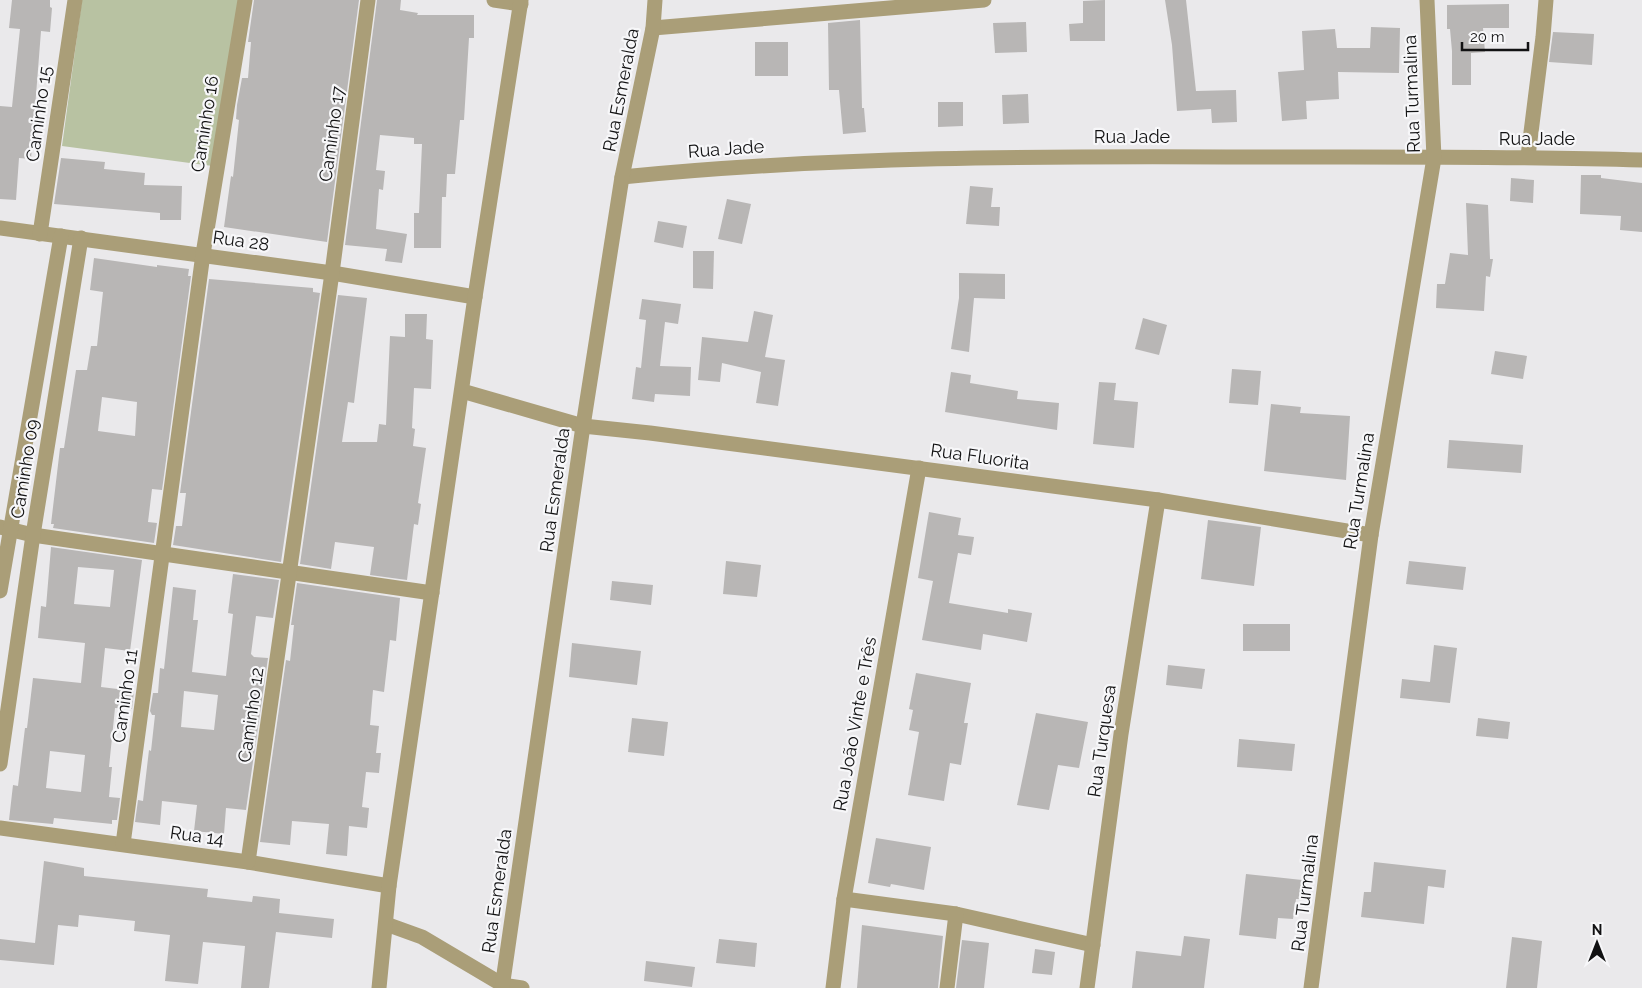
<svg xmlns="http://www.w3.org/2000/svg" width="1642" height="988" viewBox="0 0 1642 988" font-family="Raleway,sans-serif">
	<style>
		.green { fill: #b8c2a2 }
		.building { fill: #b8b6b5; fill-rule: evenodd }
		.lines { fill: none; stroke-linecap: round; stroke-linejoin: round }
		.street { stroke: #aa9e78; stroke-width: 15 }
		.labels { text-anchor: middle; stroke-width: 4.5; stroke-linejoin: round; paint-order: stroke }
		.street-label { font-size: 18px; fill: #121213; stroke: #f7f7f9 }
	</style>
	<rect width="100%" height="100%" fill="#eae9eb"/>
	<polygon class="green" points="82,0 243,0 220,167 62,146"/>
	<g class="building">
		<polygon points="12,0 50,0 50,7 52,8 50,32 41,31 31,159 19,158 16,200 0,199 0,106 12,107 20,29 9,28"/>
		<polygon points="254,0 359,0 327,242 224,227 231,176 233,177 239,120 236,119 237,105 242,78 248,78 251,42 248,42"/>
		<polygon points="377,0 401,0 400,10 418,13 417,15 474,15 474,38 469,38 464,120 460,120 455,174 447,174 446,197 442,197 441,248 414,248 414,213 419,213 422,144 414,144 414,138 380,135 376,170 385,171 383,190 379,189 376,229 407,234 402,263 385,261 387,249 345,245"/>
		<polygon points="1105,0 1105,41 1070,41 1069,24 1083,23 1083,1"/>
		<polygon points="1165,0 1186,0 1196,91 1236,90 1237,122 1212,123 1211,109 1177,111 1172,45"/>
		<polygon points="1509,4 1509,28 1483,28 1485,52 1471,53 1471,85 1452,85 1452,51 1450,29 1447,29 1447,5"/>
		<polygon points="860,20 862,108 864,108 866,132 843,134 839,90 829,90 828,23"/>
		<polygon points="1026,22 1027,52 995,53 993,23"/>
		<polygon points="1371,27 1400,28 1399,73 1338,72 1339,99 1306,101 1307,119 1282,121 1278,72 1304,70 1302,31 1335,29 1337,48 1370,48"/>
		<polygon points="1553,32 1594,34 1592,65 1549,62"/>
		<rect x="755" y="42" width="33" height="34"/>
		<polygon points="1028,94 1029,123 1003,124 1002,95"/>
		<polygon points="938,102 963,102 963,126 938,127"/>
		<polygon points="61,158 105,162 104,169 145,173 144,185 182,186 181,220 160,220 160,213 54,204"/>
		<polygon points="1581,175 1601,175 1601,178 1642,183 1642,232 1620,230 1621,216 1580,214"/>
		<polygon points="1511,178 1534,180 1533,203 1510,201"/>
		<polygon points="970,186 993,188 991,207 1000,207 999,226 966,224"/>
		<polygon points="727,199 751,204 742,244 718,239"/>
		<polygon points="1466,203 1488,205 1490,259 1493,259 1490,277 1486,276 1484,311 1436,308 1437,284 1445,284 1450,253 1468,255"/>
		<polygon points="658,221 687,226 683,248 654,242"/>
		<polygon points="693,251 714,251 713,289 693,288"/>
		<path d="M 94,258 L 157,267 L 157,265 L 189,269 L 188,276 L 191,276 L 162,490 L 152,489 L 148,522 L 157,523 L 154,543 L 53,528 L 54,524 L 51,524 L 60,448 L 64,448 L 76,370 L 87,370 L 91,346 L 97,346 L 103,292 L 90,290 ZM 102,397 L 137,402 L 135,436 L 98,431 Z"/>
		<polygon points="959,273 1005,274 1005,299 974,298 969,352 951,349 959,298"/>
		<polygon points="209,279 313,288 313,292 320,293 281,562 173,545 176,526 182,526 186,493 180,493"/>
		<polygon points="338,295 367,298 354,403 348,402 342,442 377,442 379,424 386,425 390,336 405,337 405,314 427,314 426,339 433,340 431,389 414,388 412,428 415,429 413,446 426,448 418,503 421,504 418,525 414,524 407,580 370,575 374,547 335,542 331,569 300,564"/>
		<polygon points="642,299 681,304 678,324 665,322 660,366 691,367 690,396 655,394 654,402 632,399 636,367 641,368 646,320 639,319"/>
		<polygon points="754,311 773,315 765,357 785,360 778,406 756,403 761,372 722,363 720,382 698,380 702,337 748,342"/>
		<polygon points="1143,318 1167,325 1159,355 1135,349"/>
		<polygon points="1495,351 1527,356 1523,379 1491,374"/>
		<polygon points="1232,369 1261,371 1258,405 1229,403"/>
		<polygon points="951,372 971,375 970,383 1018,391 1017,399 1059,403 1057,430 945,412"/>
		<polygon points="1099,382 1116,383 1114,400 1138,402 1134,448 1093,444"/>
		<polygon points="1271,404 1301,407 1300,413 1350,416 1346,480 1264,471"/>
		<polygon points="1449,440 1523,445 1521,473 1447,468"/>
		<polygon points="929,512 961,518 958,535 974,537 971,555 958,553 949,603 1008,613 1008,609 1032,613 1027,642 983,634 981,650 922,640 933,581 918,578"/>
		<polygon points="1208,520 1261,527 1254,586 1201,579"/>
		<path d="M 51,547 L 142,560 L 130,651 L 105,648 L 101,687 L 134,691 L 132,709 L 115,708 L 109,767 L 112,767 L 109,797 L 120,798 L 117,820 L 112,820 L 112,824 L 54,818 L 53,824 L 9,820 L 13,785 L 18,786 L 25,728 L 27,728 L 33,678 L 81,683 L 85,643 L 38,638 L 41,606 L 46,607 ZM 78,567 L 114,570 L 110,607 L 74,604 ZM 50,751 L 85,755 L 81,792 L 46,788 Z"/>
		<polygon points="726,561 761,565 757,597 723,594"/>
		<polygon points="1409,561 1466,567 1463,590 1406,584"/>
		<path d="M 233,574 L 279,580 L 273,618 L 256,616 L 251,654 L 254,657 L 268,658 L 246,810 L 226,808 L 224,834 L 194,831 L 197,805 L 162,801 L 160,825 L 135,822 L 138,800 L 143,801 L 149,750 L 151,751 L 155,715 L 152,715 L 150,711 L 153,693 L 158,693 L 160,668 L 164,669 L 173,587 L 196,590 L 193,620 L 198,620 L 192,672 L 226,676 L 233,614 L 228,613 ZM 184,691 L 218,695 L 214,730 L 181,727 Z"/>
		<polygon points="612,581 653,585 651,605 610,600"/>
		<polygon points="297,583 400,598 396,641 390,640 384,692 373,690 370,725 379,726 376,753 381,753 379,773 366,772 362,807 369,808 367,828 349,826 347,856 326,854 329,824 292,821 290,845 260,842 286,660 290,661 294,625 291,625"/>
		<rect x="1243" y="624" width="47" height="27"/>
		<polygon points="572,643 641,651 637,685 569,677"/>
		<polygon points="1434,645 1457,648 1450,703 1400,698 1402,679 1430,682"/>
		<polygon points="1168,665 1205,669 1202,689 1166,685"/>
		<polygon points="916,673 971,683 964,723 968,723 961,765 950,763 944,801 908,795 919,732 909,730 913,710 909,709"/>
		<polygon points="1036,713 1088,722 1079,768 1058,765 1049,810 1017,805"/>
		<polygon points="632,718 668,722 664,756 628,752"/>
		<polygon points="1478,718 1510,722 1508,739 1476,736"/>
		<polygon points="1239,739 1295,744 1292,771 1237,767"/>
		<polygon points="876,838 931,847 924,890 891,884 890,887 868,883"/>
		<polygon points="44,861 84,868 84,876 208,889 207,897 252,902 253,896 280,899 279,913 334,919 332,938 276,932 269,988 241,988 245,946 203,942 198,984 165,981 170,935 134,931 135,921 79,915 78,927 58,925 54,965 0,960 0,939 35,943"/>
		<polygon points="1374,862 1446,870 1444,888 1428,886 1424,924 1361,917 1364,892 1371,892"/>
		<polygon points="1246,874 1302,880 1299,899 1296,899 1293,919 1278,918 1276,939 1239,935"/>
		<polygon points="862,925 943,936 938,988 857,988"/>
		<polygon points="1184,936 1210,939 1204,988 1132,988 1136,951 1181,956"/>
		<polygon points="1512,937 1542,941 1537,988 1506,988"/>
		<polygon points="719,939 757,943 755,967 716,963"/>
		<polygon points="962,940 989,943 984,988 956,988"/>
		<polygon points="1035,949 1055,952 1052,975 1032,973"/>
		<polygon points="646,961 695,967 692,987 644,981"/>
	</g>
	<g class="lines">
		<g class="street">
			<polyline points="494,0 521,4"/>
			<polyline points="653,28 984,0"/>
			<polyline points="1528,156 1543,37 1546,0"/>
			<path d="M 622,177 C 832,156 1042,156 1252,157 C 1382,157 1512,156 1642,160"/>
			<polyline points="0,228 332,273 475,297"/>
			<polyline points="40,234 75,0"/>
			<polyline points="462,391 583,426 650,433 1158,500 1371,535"/>
			<polyline points="0,527 33,535 432,593"/>
			<polyline points="0,591 61,236"/>
			<polyline points="0,764 33,535 81,238"/>
			<polyline points="0,828 248,862 389,886"/>
			<polyline points="123,844 203,254 245,0"/>
			<polyline points="248,862 332,273 368,0"/>
			<polyline points="844,899 956,914 1093,945"/>
			<polyline points="386,924 422,937 503,985 522,988"/>
			<polyline points="379,988 389,886 475,297 521,0"/>
			<polyline points="502,988 583,426 622,177 653,28 655,0"/>
			<polyline points="833,988 844,899 919,468"/>
			<polyline points="947,988 956,914"/>
			<polyline points="1087,988 1121,734 1158,500"/>
			<polyline points="1311,988 1371,535 1434,158 1427,0"/>
		</g>
	</g>
	<g class="labels">
		<g class="street-label">
			<text transform="translate(621 90) rotate(-79)" y="6">Rua Esmeralda</text>
			<text transform="translate(1412 94) rotate(-92)" y="6">Rua Turmalina</text>
			<text transform="translate(39 114) rotate(-82)" y="6">Caminho 15</text>
			<text transform="translate(205 124) rotate(-81)" y="6">Caminho 16</text>
			<text transform="translate(332 134) rotate(-82)" y="6">Caminho 17</text>
			<text x="1132" y="143">Rua Jade</text>
			<text x="1537" y="145">Rua Jade</text>
			<text transform="translate(726 149) rotate(-4)" y="6">Rua Jade</text>
			<text transform="translate(241 241) rotate(8)" y="6">Rua 28</text>
			<text transform="translate(980 457) rotate(8)" y="6">Rua Fluorita</text>
			<text transform="translate(25 469) rotate(-81)" y="6">Caminho 09</text>
			<text transform="translate(555 490) rotate(-82)" y="6">Rua Esmeralda</text>
			<text transform="translate(1359 491) rotate(-81)" y="6">Rua Turmalina</text>
			<text transform="translate(125 696) rotate(-82)" y="6">Caminho 11</text>
			<text transform="translate(251 715) rotate(-82)" y="6">Caminho 12</text>
			<text transform="translate(855 724) rotate(-80)" y="6">Rua João Vinte e Três</text>
			<text transform="translate(1102 741) rotate(-82)" y="6">Rua Turquesa</text>
			<text transform="translate(197 836) rotate(8)" y="6">Rua 14</text>
			<text transform="translate(497 891) rotate(-82)" y="6">Rua Esmeralda</text>
			<text transform="translate(1305 893) rotate(-83)" y="6">Rua Turmalina</text>
		</g>
	</g>
	<g transform="translate(1597 943)" stroke="#f7f7f9" stroke-width="4" paint-order="stroke">
	<path d="M0-4L9 19L0 12L-9 19Z" fill="#121213"/>
	<text y="-8" font-size="14" font-weight="bold" text-anchor="middle" fill="#121213">N</text>
	</g>
	<path d="M1462 42v8h66v-8" fill="none" stroke="#121213" stroke-width="2.5"/>
	<text x="1470" y="42" font-size="15" fill="#121213" stroke="#f7f7f9" stroke-width="4" paint-order="stroke">20 m</text>
</svg>
